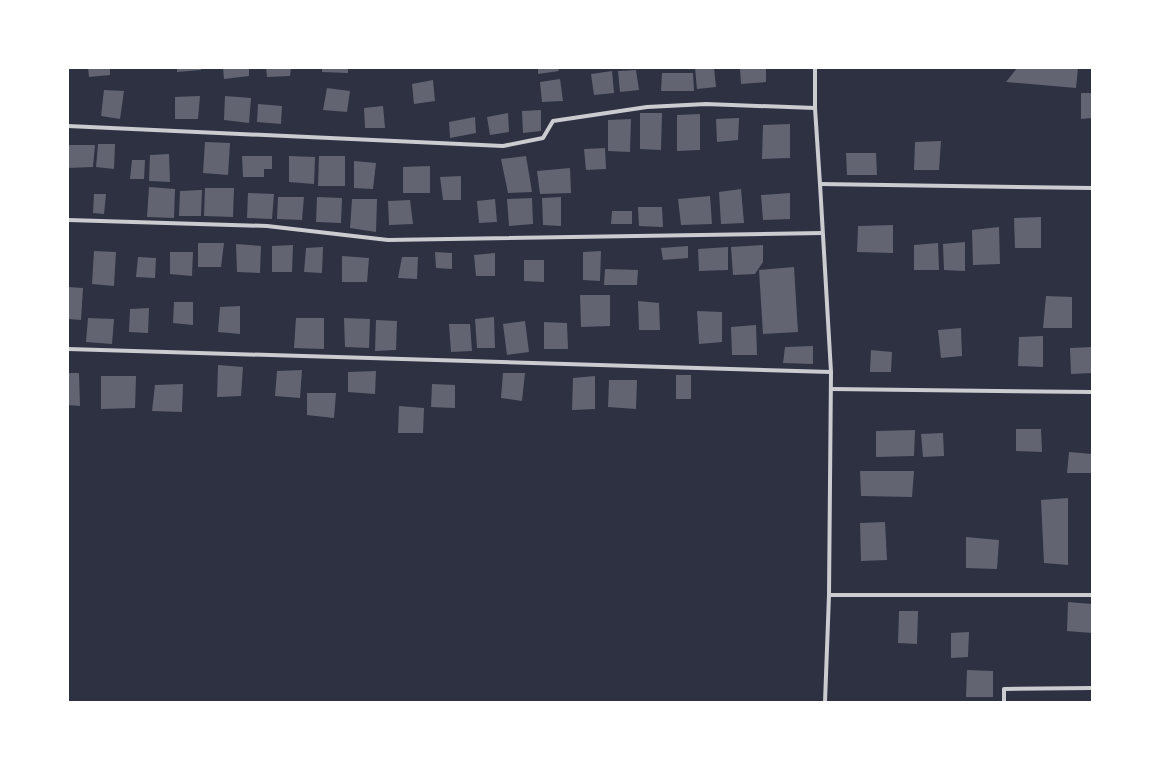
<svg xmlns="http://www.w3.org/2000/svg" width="1160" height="770" viewBox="0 0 1160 770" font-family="Spectral,serif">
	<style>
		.building { fill: #626471 }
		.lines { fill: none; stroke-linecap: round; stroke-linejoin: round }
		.minor { stroke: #caccd0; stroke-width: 4 }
	</style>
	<rect width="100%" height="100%" fill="#2d3142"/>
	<g class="building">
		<polygon points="88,68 110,68 110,75 89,77"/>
		<polygon points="177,68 201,68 201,70 177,72"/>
		<polygon points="223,68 249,68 249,76 224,79"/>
		<polygon points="266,68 291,68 290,76 267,77"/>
		<polygon points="322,68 348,68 348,73 322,72"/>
		<polygon points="538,68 558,68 559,71 538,74"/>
		<polygon points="695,68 714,68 716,87 697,89"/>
		<polygon points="740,68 766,68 766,82 741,84"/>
		<polygon points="1017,68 1078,68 1076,88 1006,82"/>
		<polygon points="636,70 639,90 620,92 618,71"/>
		<polygon points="612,71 614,93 594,95 591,74"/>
		<polygon points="662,73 693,73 694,91 661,91"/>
		<polygon points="560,79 563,101 542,102 540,82"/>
		<polygon points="433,80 435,101 414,104 412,84"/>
		<polygon points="327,88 350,91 347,112 323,110"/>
		<polygon points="104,90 124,91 120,119 101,116"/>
		<polygon points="1081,93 1092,93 1092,118 1081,119"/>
		<polygon points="200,96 198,119 175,119 175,97"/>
		<polygon points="225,96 251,98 249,123 224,120"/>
		<polygon points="258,104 282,106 281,124 257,122"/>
		<polygon points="383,106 385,128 365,128 364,108"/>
		<polygon points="541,110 541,131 523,133 522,111"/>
		<polygon points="508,113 509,132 490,135 487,117"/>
		<polygon points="640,113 662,113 661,150 640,149"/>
		<polygon points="700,114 700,150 677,151 677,115"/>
		<polygon points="475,117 476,133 450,138 449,122"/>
		<polygon points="739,118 738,140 717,142 716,119"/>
		<polygon points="631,119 630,152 608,151 608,120"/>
		<polygon points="790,124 790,158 762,159 763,125"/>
		<polygon points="941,141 939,170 914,170 915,142"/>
		<polygon points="205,142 230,143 228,175 203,173"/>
		<polygon points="98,144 115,144 114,169 96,167"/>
		<polygon points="68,145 95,145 93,167 68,168"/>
		<polygon points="605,148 606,169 586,170 584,149"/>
		<polygon points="846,153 876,153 877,175 847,175"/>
		<polygon points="169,154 170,182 149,181 150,155"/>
		<polygon points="242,156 272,156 272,169 264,169 264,177 243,177"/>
		<polygon points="289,156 315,157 314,184 289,182"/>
		<polygon points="319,156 345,156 345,186 318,186"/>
		<polygon points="526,156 532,192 508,193 501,159"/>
		<polygon points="132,160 145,160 144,179 130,179"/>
		<polygon points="354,161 376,163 373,189 354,188"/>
		<polygon points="430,166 430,193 403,193 403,167"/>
		<polygon points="570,168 571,193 540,194 537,171"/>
		<polygon points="461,176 461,200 443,200 440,177"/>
		<polygon points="149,187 175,189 174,218 147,217"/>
		<polygon points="205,188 234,188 233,217 204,216"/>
		<polygon points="741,189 744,223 721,224 719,192"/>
		<polygon points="202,190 201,216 179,216 180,191"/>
		<polygon points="248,193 274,194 272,219 247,218"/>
		<polygon points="790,193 790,219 763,220 761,195"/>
		<polygon points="94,194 106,194 104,214 93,213"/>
		<polygon points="710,196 712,224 681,225 678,199"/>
		<polygon points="278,197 304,197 302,220 277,219"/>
		<polygon points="317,197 342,198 341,223 316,222"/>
		<polygon points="561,197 561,226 543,225 542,198"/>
		<polygon points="532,198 533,224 509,226 507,199"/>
		<polygon points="352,199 377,199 376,232 350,228"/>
		<polygon points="495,199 497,222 479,223 477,201"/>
		<polygon points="410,200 413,224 389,225 388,201"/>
		<polygon points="638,207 662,207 663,227 639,226"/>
		<polygon points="612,211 632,211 632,224 611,224"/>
		<polygon points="1041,217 1041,248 1015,248 1014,218"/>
		<polygon points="893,225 893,253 857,252 858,226"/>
		<polygon points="999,227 1000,264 973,265 972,230"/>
		<polygon points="965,242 965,271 944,270 943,244"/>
		<polygon points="198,243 224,243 221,267 198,267"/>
		<polygon points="938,243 939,270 914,270 914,245"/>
		<polygon points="236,244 261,246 260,273 237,272"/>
		<polygon points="293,245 292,272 272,272 272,246"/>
		<polygon points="763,245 763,262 755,274 733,275 731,247"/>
		<polygon points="688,246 688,258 663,260 661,248"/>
		<polygon points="323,247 322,273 304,272 306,248"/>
		<polygon points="728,247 728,270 699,271 698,249"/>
		<polygon points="94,251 116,252 114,286 92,284"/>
		<polygon points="601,251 600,281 583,280 583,252"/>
		<polygon points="170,252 193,252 192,276 170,274"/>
		<polygon points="435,252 452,253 452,269 436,268"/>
		<polygon points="495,253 495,276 476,276 474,255"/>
		<polygon points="342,256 369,258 367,282 342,282"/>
		<polygon points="138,257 156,258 155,278 136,277"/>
		<polygon points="402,257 418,257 417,279 398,278"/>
		<polygon points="524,260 544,260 544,282 524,281"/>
		<polygon points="794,267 798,332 763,334 759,270"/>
		<polygon points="605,269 638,270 637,285 604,285"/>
		<polygon points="68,287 83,288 81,320 68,319"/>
		<polygon points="580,295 610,295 610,326 581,327"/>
		<polygon points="1046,296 1072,297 1072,328 1043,328"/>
		<polygon points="638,301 659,303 660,330 639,330"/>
		<polygon points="174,302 193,302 193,325 173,323"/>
		<polygon points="240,306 240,334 218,332 220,307"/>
		<polygon points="149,308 148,333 129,332 130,309"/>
		<polygon points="697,311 722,312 722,342 699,344"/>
		<polygon points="494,317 495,348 477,348 475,319"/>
		<polygon points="88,318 114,319 112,344 86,342"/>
		<polygon points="296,318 324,318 324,349 294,348"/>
		<polygon points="344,318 370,319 369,348 345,347"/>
		<polygon points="376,320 397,321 396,350 375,351"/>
		<polygon points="525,321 529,352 507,355 503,324"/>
		<polygon points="544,322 567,323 568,349 544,349"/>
		<polygon points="449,324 470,324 472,351 451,352"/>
		<polygon points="756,325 757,355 732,355 731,327"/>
		<polygon points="961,328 962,356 941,358 938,330"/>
		<polygon points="1043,336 1043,367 1018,366 1019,337"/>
		<polygon points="813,346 813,364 783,363 785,347"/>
		<polygon points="1092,347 1092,373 1071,374 1070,348"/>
		<polygon points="871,350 892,352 891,372 870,372"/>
		<polygon points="218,365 243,367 241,396 217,397"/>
		<polygon points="302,370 300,398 275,396 277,371"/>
		<polygon points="376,371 375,394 348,392 348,372"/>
		<polygon points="68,373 79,373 80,406 68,405"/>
		<polygon points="503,373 525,373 522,401 501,398"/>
		<rect x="676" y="375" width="15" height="24"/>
		<polygon points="101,376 136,376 135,408 101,409"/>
		<polygon points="595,376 595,409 572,410 573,378"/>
		<polygon points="609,380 637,380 636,409 608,407"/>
		<polygon points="183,384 182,412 152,411 155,385"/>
		<polygon points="432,384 455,385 455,408 431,407"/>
		<polygon points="307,393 336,393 334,418 307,415"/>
		<polygon points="399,406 424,408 423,433 398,433"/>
		<polygon points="1016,429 1041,429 1042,452 1016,451"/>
		<polygon points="915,430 914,456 876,457 876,431"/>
		<polygon points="943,433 944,456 923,457 921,434"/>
		<polygon points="1069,452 1092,454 1092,473 1067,473"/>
		<polygon points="860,471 914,471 912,497 861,496"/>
		<polygon points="1068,498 1068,565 1044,563 1041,500"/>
		<polygon points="885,522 887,560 861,561 860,523"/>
		<polygon points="966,537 999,540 997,569 966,568"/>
		<polygon points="1068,602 1092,604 1092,633 1067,631"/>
		<polygon points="899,611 918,611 917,644 898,643"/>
		<polygon points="969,632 968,657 951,658 951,633"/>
		<polygon points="967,670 993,671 993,697 966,697"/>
	</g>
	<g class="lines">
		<g class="minor">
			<polyline points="815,68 815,108 820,184 831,372 829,595 825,702"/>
			<polyline points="68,126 503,146 543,138 553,121 647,107 706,104 815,108"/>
			<polyline points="820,184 1092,188"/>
			<polyline points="68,220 267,226 388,240 822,233"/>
			<polyline points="68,349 831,372"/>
			<polyline points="831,389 1092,392"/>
			<polyline points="829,595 1092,595"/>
			<polyline points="1004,702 1004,689 1092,688"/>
		</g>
	</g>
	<rect width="1160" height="770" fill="none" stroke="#ffffff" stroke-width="138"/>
</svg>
